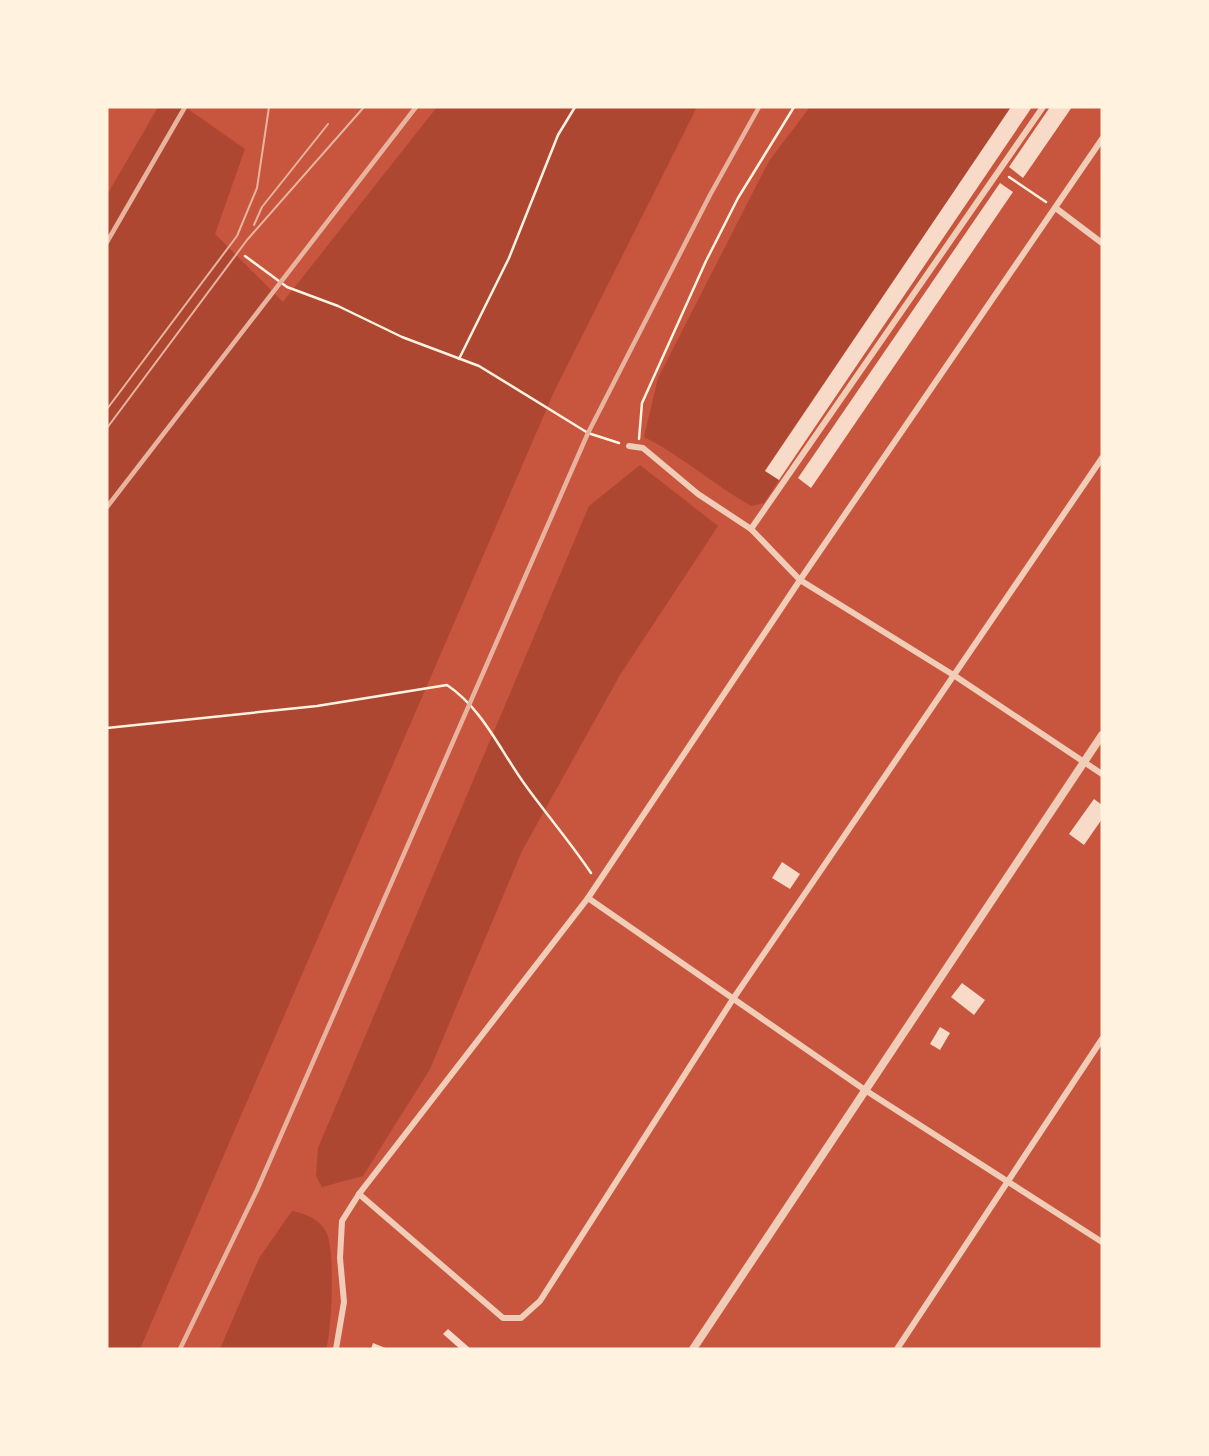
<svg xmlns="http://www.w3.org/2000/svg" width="1209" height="1456" viewBox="0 0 1209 1456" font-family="Lato,sans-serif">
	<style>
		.green { fill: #ae4732 }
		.building { fill: #f7dbc8 }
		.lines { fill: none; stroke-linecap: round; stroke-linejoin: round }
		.path { stroke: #fff3e0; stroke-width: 2.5 }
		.minor { stroke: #f1ccb7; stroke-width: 6 }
		.tertiary { stroke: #f1ccb7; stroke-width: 8 }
		.tram { stroke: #e9b49f; stroke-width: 2 }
		.rail { stroke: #e9b49f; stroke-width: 4.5 }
	</style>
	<rect width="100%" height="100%" fill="#c8553d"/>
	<g class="green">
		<polygon points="158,107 185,107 245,149 215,234 283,302 437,107 697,107 554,392 140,1349 107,1349 107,195"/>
		<path d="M 810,107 L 1011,107 L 765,470 L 779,480 L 764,503 L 751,506 C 714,485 682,456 644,437 L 658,378 L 769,161 Z"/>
		<polygon points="640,465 718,526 620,675 522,851 430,1069 363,1176 322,1187 316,1176 318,1148 589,506"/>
		<path d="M 292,1211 C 306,1214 321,1219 327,1234 C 335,1252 332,1330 326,1349 L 220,1349 L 259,1258 Z"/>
	</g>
	<g class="building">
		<polygon points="1011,107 1032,107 779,480 765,471"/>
		<polygon points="1050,107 1072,107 1023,178 1009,167"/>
		<polygon points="1000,183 1013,192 811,488 798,478"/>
		<polygon points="1094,799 1102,805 1102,819 1084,845 1069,834"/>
		<polygon points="782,862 800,874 790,889 772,878"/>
		<polygon points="962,983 985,1000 974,1015 951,997"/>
		<polygon points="940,1027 950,1033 940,1050 930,1044"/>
		<polygon points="448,1329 471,1349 460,1349 443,1334"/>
		<polygon points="373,1343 388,1349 371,1349"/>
	</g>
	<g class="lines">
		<g class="path">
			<polyline points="1009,177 1046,202"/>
			<polyline points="245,256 287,287 338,306 402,337 479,366 588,433 619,443"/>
			<polyline points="459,359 509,258 558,135 575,107"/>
			<polyline points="639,439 642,403 706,261 738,198 794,107"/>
			<path d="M 107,728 L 317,706 L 447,685 C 483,709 501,752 526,786 C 547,815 571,843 591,873"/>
		</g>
		<g class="minor">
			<polyline points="1057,209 1102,243"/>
			<polyline points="629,446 643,448 698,494 751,529 800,580 955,676 1102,774"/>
			<polyline points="751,529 1043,107"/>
			<polyline points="588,898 865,1090 1102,1242"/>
			<polyline points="359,1194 503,1318 521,1318 540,1301 733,999 1102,458"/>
			<polyline points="336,1349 344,1302 340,1258 342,1221 359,1194 588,898 800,580 1102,139"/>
			<polyline points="897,1349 1102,1039"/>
		</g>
		<polyline class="tertiary" points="693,1349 1102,735"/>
		<g class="tram">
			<polyline points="254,225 262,207 328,124"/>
			<polyline points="107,409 237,236 257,188 269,107"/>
			<polyline points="107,428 247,240 364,107"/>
		</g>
		<g class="rail">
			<polyline points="107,242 185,107"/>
			<polyline points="107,507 416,107"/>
			<polyline points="180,1349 257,1190 588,433 710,195 759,107"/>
		</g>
	</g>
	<rect width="1209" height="1456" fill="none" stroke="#fff3e0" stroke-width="217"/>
</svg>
